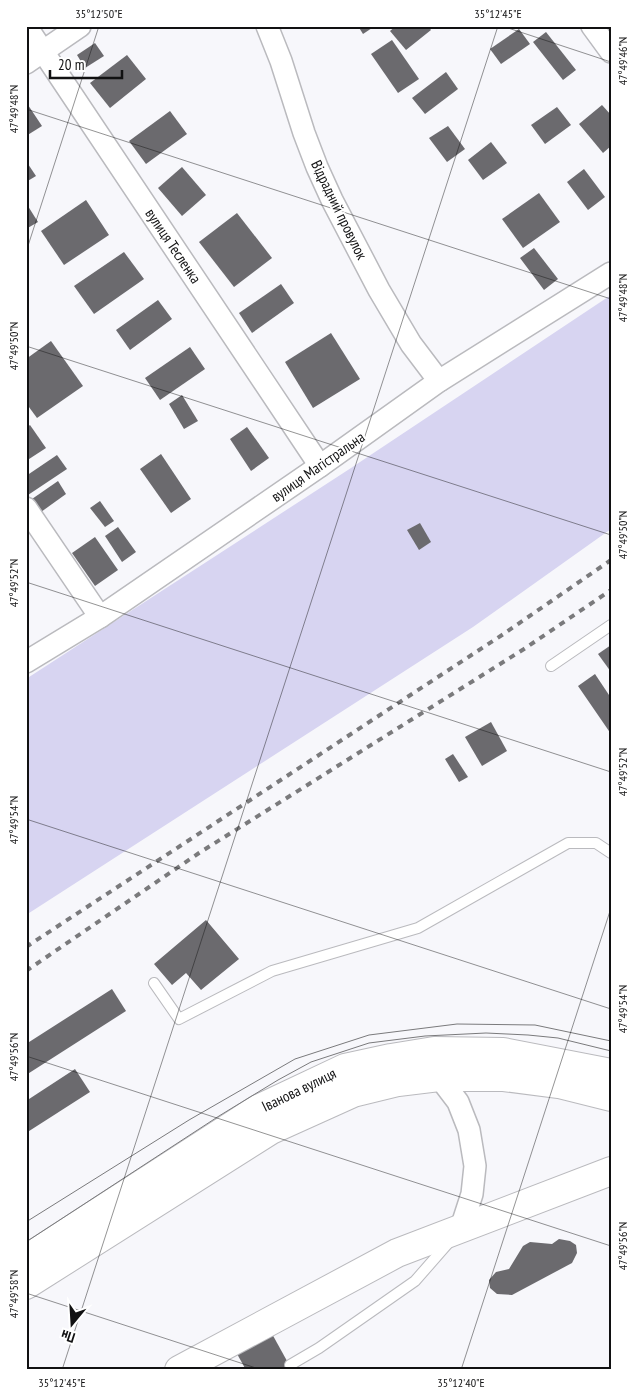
<svg xmlns="http://www.w3.org/2000/svg" width="637" height="1396" viewBox="0 0 637 1396" font-family="'PT Sans Narrow',sans-serif">
	<style>
		.green { fill: #d7d4f1 }
		.building { fill: #6b6a6e }
		.lines { fill: none; stroke-linecap: round; stroke-linejoin: round }
		.lane-casing { stroke: #bababe; stroke-width: 12 }
		.street-casing { stroke: #bababe; stroke-width: 24 }
		.secondary-casing { stroke: #bababe; stroke-width: 30 }
		.lane { stroke: #fff; stroke-width: 10 }
		.street { stroke: #fff; stroke-width: 21 }
		.secondary { stroke: #fff; stroke-width: 28 }
		.tram { stroke: #7a7a7c; stroke-width: 1 }
		.rail { stroke: #7a7a7c; stroke-width: 4; stroke-dasharray: 6 6; stroke-linecap: butt }
		.ticks { fill: none; stroke: #111112; stroke-width: 1; stroke-opacity: 0.45 }
		.labels { text-anchor: middle; stroke-width: 4; stroke-linejoin: round; paint-order: stroke }
		.street-label { font-size: 15px; fill: #111112; stroke: #fff }
		.neatline { fill: none; stroke: #111112; stroke-width: 2 }
		.ticks-label { font-size: 12px; text-anchor: middle; fill: #111112 }
	</style>
	<rect width="100%" height="100%" fill="#f7f7fb"/>
	<polygon class="green" points="611,295 611,529 473,627 26,915 26,679 351,468"/>
	<g class="building">
		<polygon points="358,26 375,26 363,34"/>
		<polygon points="396,26 428,26 431,30 406,50 390,31"/>
		<polygon points="519,29 530,44 501,64 490,49"/>
		<polygon points="546,32 576,70 563,80 533,42"/>
		<polygon points="392,40 419,79 398,93 371,54"/>
		<polygon points="95,43 104,56 85,68 77,55"/>
		<polygon points="127,55 146,79 110,108 90,83"/>
		<polygon points="446,72 458,89 425,114 412,98"/>
		<polygon points="26,102 42,126 26,136"/>
		<polygon points="602,105 611,115 611,146 603,153 579,124"/>
		<polygon points="557,107 571,125 545,144 531,125"/>
		<polygon points="170,111 187,134 146,164 129,141"/>
		<polygon points="448,126 465,149 447,162 429,138"/>
		<polygon points="491,142 507,163 483,180 468,160"/>
		<polygon points="26,161 36,176 26,182"/>
		<polygon points="182,167 206,195 182,216 158,188"/>
		<polygon points="584,169 605,197 588,210 567,182"/>
		<polygon points="539,193 560,222 523,248 502,219"/>
		<polygon points="86,200 109,235 64,265 41,231"/>
		<polygon points="26,203 38,222 26,229"/>
		<polygon points="237,213 272,258 234,287 199,242"/>
		<polygon points="534,248 558,279 544,290 520,258"/>
		<polygon points="124,252 144,279 94,314 74,286"/>
		<polygon points="281,284 294,303 252,333 239,313"/>
		<polygon points="158,300 172,319 130,350 116,330"/>
		<polygon points="331,333 360,379 313,408 285,362"/>
		<polygon points="51,341 83,386 37,418 26,403 26,359"/>
		<polygon points="190,347 205,369 160,400 145,378"/>
		<polygon points="182,395 198,421 184,429 169,404"/>
		<polygon points="30,425 46,448 26,461 26,428"/>
		<polygon points="247,427 269,458 251,471 230,439"/>
		<polygon points="161,454 191,499 171,513 140,469"/>
		<polygon points="57,455 67,469 28,495 26,492 26,476"/>
		<polygon points="58,481 66,494 41,512 32,499"/>
		<polygon points="100,501 114,521 105,527 90,508"/>
		<polygon points="420,523 431,542 419,550 407,530"/>
		<polygon points="118,527 136,552 122,562 105,536"/>
		<polygon points="95,537 118,570 95,586 72,553"/>
		<polygon points="611,645 611,672 598,654"/>
		<polygon points="595,674 611,698 611,734 578,686"/>
		<polygon points="491,722 507,751 482,766 465,737"/>
		<polygon points="453,754 468,777 459,782 445,759"/>
		<polygon points="206,920 239,959 201,990 186,973 172,985 154,964"/>
		<polygon points="112,989 126,1011 26,1075 26,1044"/>
		<polygon points="75,1069 90,1092 26,1133 26,1101"/>
		<polygon points="559,1239 570,1241 576,1245 577,1253 572,1263 512,1295 497,1294 490,1288 489,1280 496,1272 509,1269 523,1246 530,1242 552,1244"/>
		<polygon points="271,1332 292,1370 246,1370 236,1352"/>
	</g>
	<g class="lines">
		<defs>
			<g id="lane">
				<polyline points="551,666 611,625"/>
				<polyline points="154,983 179,1019 272,971 418,928 568,843 596,843 611,853"/>
				<polyline points="290,1365 319,1348 415,1281 450,1241"/>
			</g>
			<g id="street">
				<polyline points="26,26 320,466"/>
				<polyline points="267,26 281,61 304,133 317,167 332,200 379,290 411,344 439,381"/>
				<polyline points="592,26 611,52"/>
				<polyline points="26,63 80,26"/>
				<polyline points="26,508 100,617"/>
				<polyline points="26,662 100,617 320,466 439,381 611,273"/>
				<polyline points="439,1077 458,1102 469,1130 475,1166 472,1194 461,1228"/>
			</g>
			<g id="secondary">
				<polyline points="26,1259 258,1109 345,1068 391,1058 434,1051 503,1052 611,1073"/>
				<polyline points="26,1285 271,1130 353,1093 398,1082 439,1077 504,1077 559,1084 611,1097"/>
				<polyline points="179,1370 397,1253 611,1171"/>
			</g>
		</defs>
		<use href="#lane" class="lane-casing"/>
		<use href="#street" class="street-casing"/>
		<use href="#secondary" class="secondary-casing"/>
		<use href="#lane" class="lane"/>
		<use href="#street" class="street"/>
		<use href="#secondary" class="secondary"/>
		<g class="tram">
			<polyline points="26,1222 189,1120 295,1059 369,1035 457,1024 535,1025 611,1041"/>
			<polyline points="26,1242 219,1116 278,1080 311,1062 369,1043 425,1036 486,1033 528,1035 558,1038 611,1051"/>
		</g>
		<g class="rail">
			<polyline points="26,947 502,635 611,560"/>
			<polyline points="26,971 199,853 524,649 611,590"/>
		</g>
	</g>
	<path class="ticks" d="M 502,26 L 611,62M 26,109 L 611,299M 26,252 L 99,26M 26,346 L 611,535M 26,582 L 611,772M 26,819 L 611,1009M 26,1056 L 611,1246M 26,1293 L 262,1370M 62,1370 L 498,26M 461,1370 L 611,908"/>
	<g class="labels">
		<g class="street-label">
			<text transform="translate(339 210) rotate(64)" y="5">Відрадний провулок</text>
			<text transform="translate(173 246) rotate(56)" y="5">вулиця Тесленка</text>
			<text transform="translate(318 467) rotate(-35)" y="5">вулиця Магістральна</text>
			<text transform="translate(299 1090) rotate(-26)" y="5">Іванова вулиця</text>
		</g>
	</g>
	<rect width="637" height="1396" fill="none" stroke="#ffffff" stroke-width="55"/>
	<g transform="translate(72 1324) rotate(198)" stroke="#ffffff" stroke-width="4" paint-order="stroke">
	<path d="M0-4L9 19L0 12L-9 19Z" fill="#111112"/>
	<text y="-8" font-size="14" font-weight="bold" text-anchor="middle" fill="#111112">Пн</text>
	</g>
	<path d="M50 70v8h72v-8" fill="none" stroke="#111112" stroke-width="2.5"/>
	<text x="58" y="70" font-size="15" fill="#111112" stroke="#ffffff" stroke-width="4" paint-order="stroke">20 m</text>
	<rect x="28" y="28" width="582" height="1340" class="neatline"/>
	<g class="ticks-label">
		<text x="99" y="18">35°12'50"E</text>
		<text x="498" y="18">35°12'45"E</text>
		<text transform="translate(623 61) rotate(-90)" y="4">47°49'46"N</text>
		<text transform="translate(14 109) rotate(-90)" y="4">47°49'48"N</text>
		<text transform="translate(623 298) rotate(-90)" y="4">47°49'48"N</text>
		<text transform="translate(14 346) rotate(-90)" y="4">47°49'50"N</text>
		<text transform="translate(623 535) rotate(-90)" y="4">47°49'50"N</text>
		<text transform="translate(14 583) rotate(-90)" y="4">47°49'52"N</text>
		<text transform="translate(623 772) rotate(-90)" y="4">47°49'52"N</text>
		<text transform="translate(14 820) rotate(-90)" y="4">47°49'54"N</text>
		<text transform="translate(623 1009) rotate(-90)" y="4">47°49'54"N</text>
		<text transform="translate(14 1057) rotate(-90)" y="4">47°49'56"N</text>
		<text transform="translate(623 1246) rotate(-90)" y="4">47°49'56"N</text>
		<text transform="translate(14 1294) rotate(-90)" y="4">47°49'58"N</text>
		<text x="62" y="1387">35°12'45"E</text>
		<text x="461" y="1387">35°12'40"E</text>
	</g>
</svg>
